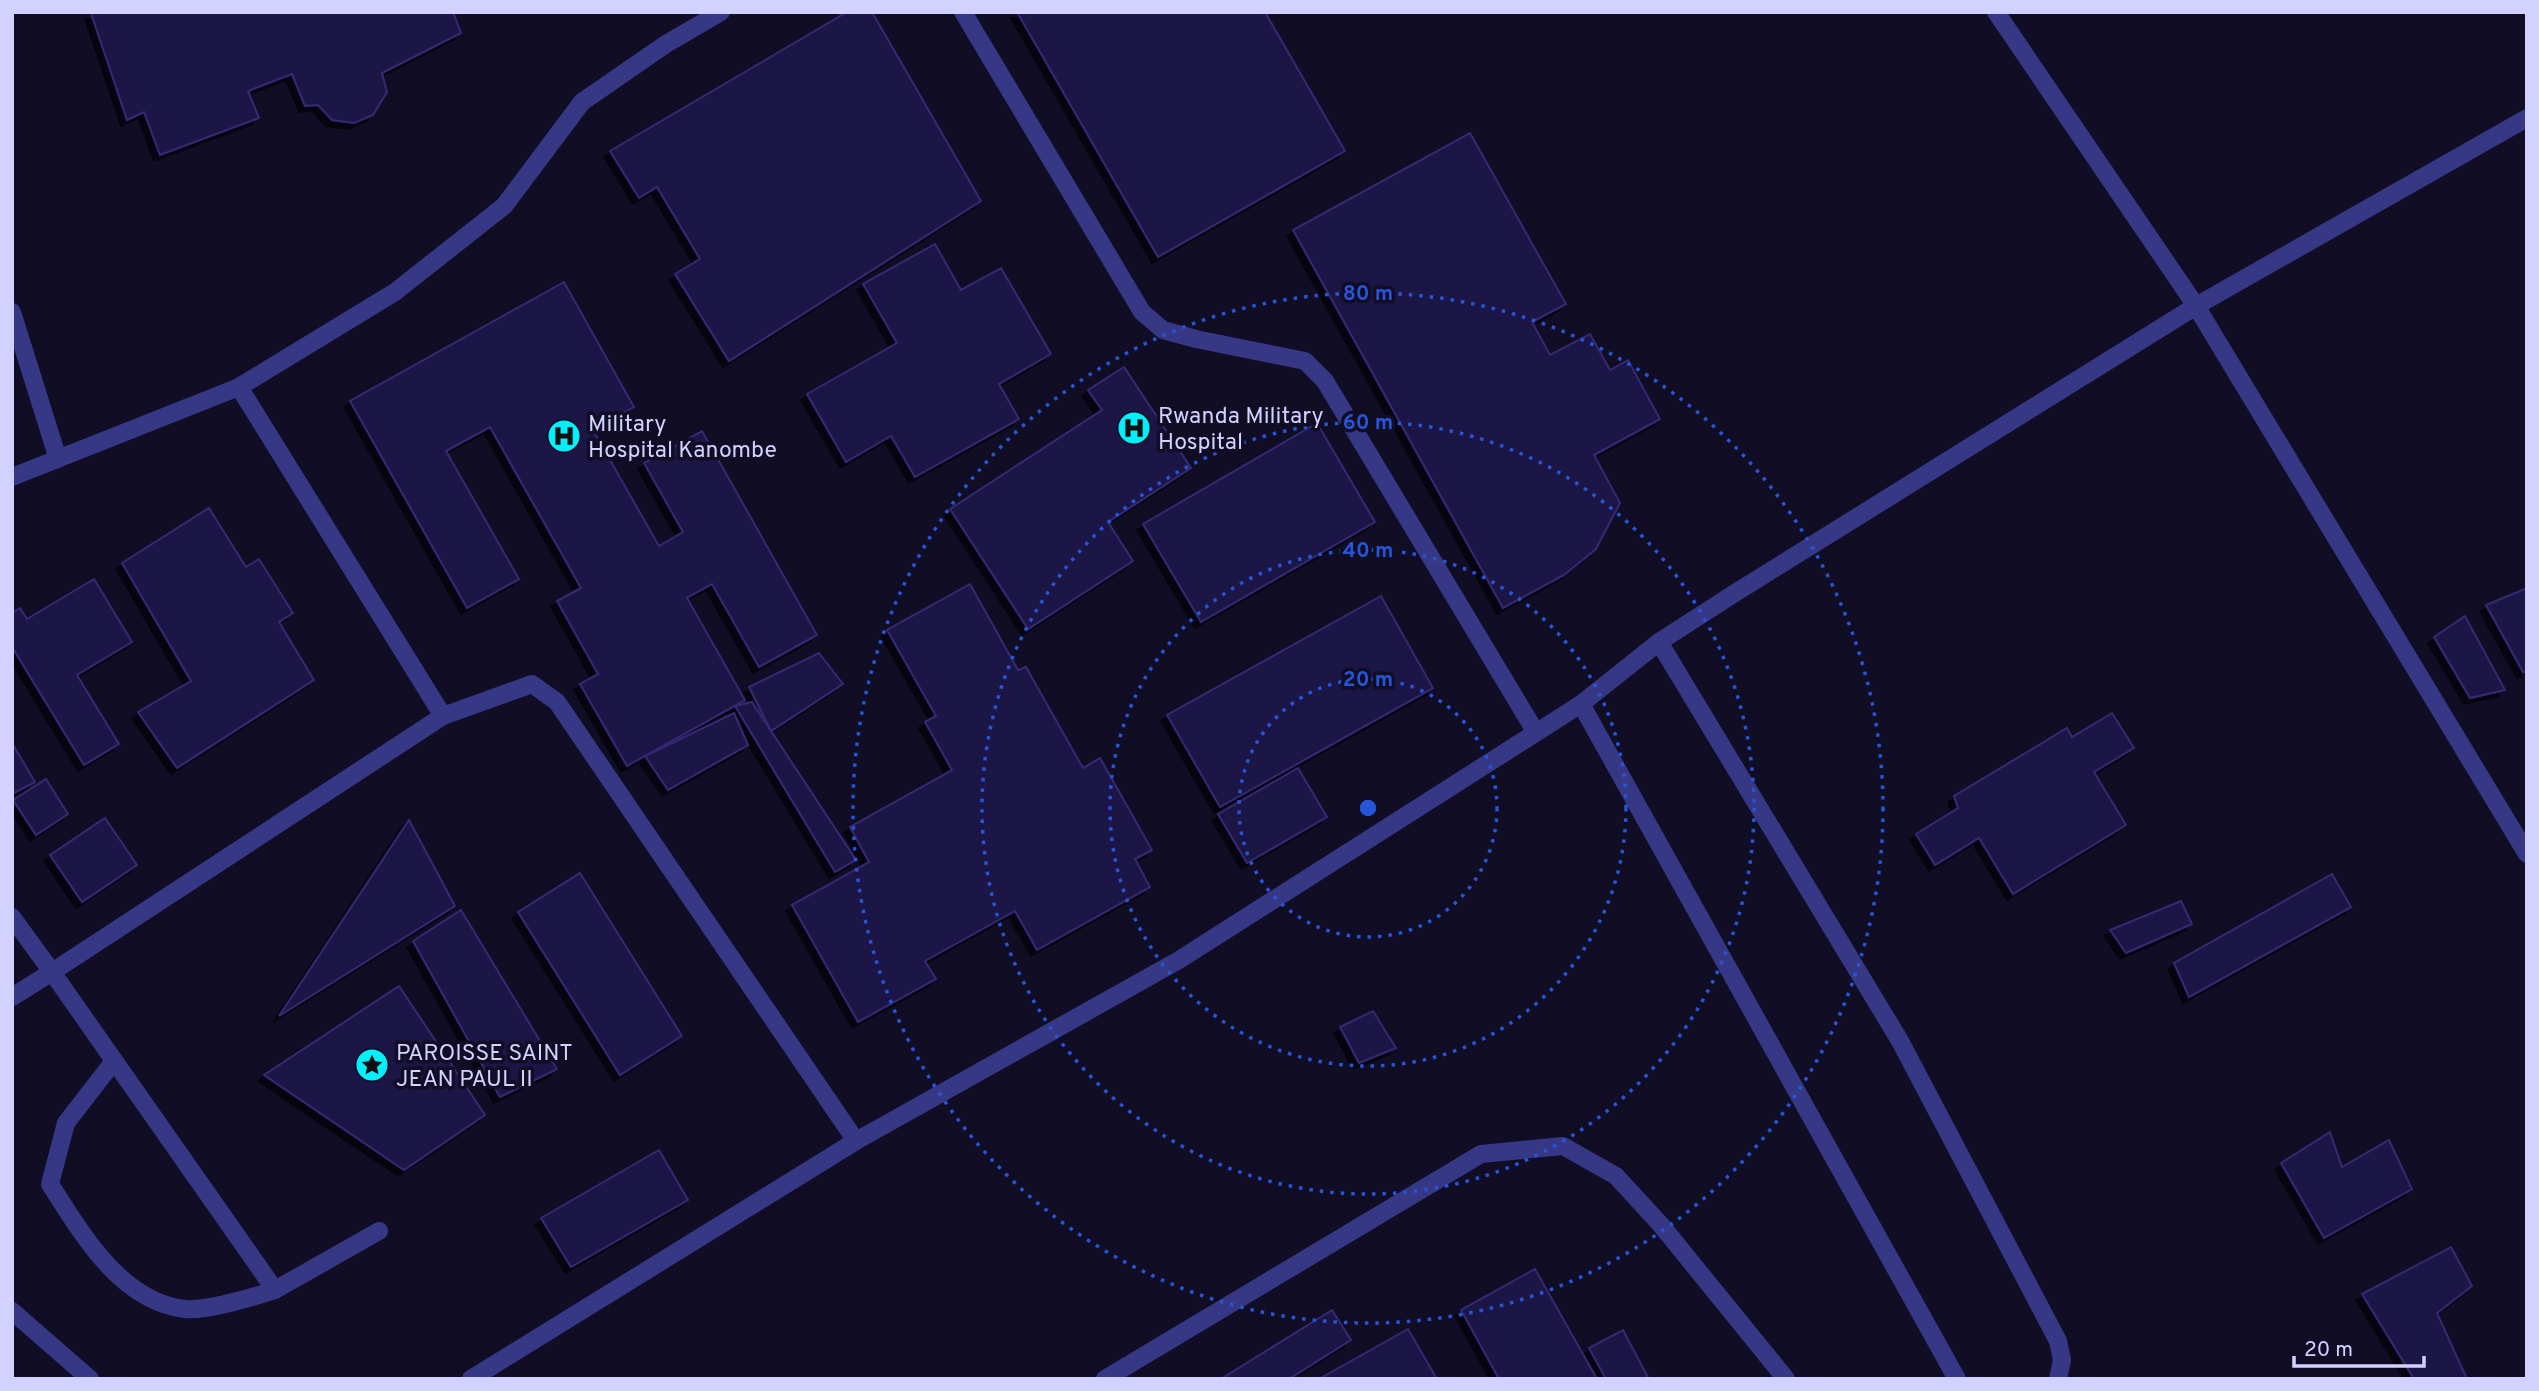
<svg xmlns="http://www.w3.org/2000/svg" width="2539" height="1391" viewBox="0 0 2539 1391" font-family="Overpass,sans-serif">
	<style>
		.building { fill: #1f1946; stroke: #342973; stroke-width: 2; filter: url(#shadow) }
		.lines { fill: none; stroke-linecap: round; stroke-linejoin: round }
		.service { stroke: #363886; stroke-width: 18 }
		.minor { stroke: #363886; stroke-width: 18 }
		.tertiary { stroke: #363886; stroke-width: 18 }
		.ring { fill: none; stroke: #2655da; stroke-width: 3.5; stroke-dasharray: 3.5 7 }
		.labels { text-anchor: middle; stroke-width: 7; stroke-linejoin: round; paint-order: stroke }
		.poi-label { font-size: 23px; fill: #d3d1ff; stroke: #100d25; text-anchor: start }
		.centre { fill: #2655da; stroke: #100d25; stroke-width: 3.5 }
		.ring-label { font-size: 21px; text-anchor: middle; font-weight: bold; fill: #2655da; stroke: #100d25; stroke-width: 7; stroke-linejoin: round; paint-order: stroke }
	</style>
	<defs>
		<filter id="shadow"><feDropShadow dx="-6" dy="6" stdDeviation="0" flood-color="#0009"/></filter>
	</defs>
	<rect width="100%" height="100%" fill="#100d25"/>
	<g class="building">
		<polygon points="453,12 461,33 382,73 387,92 373,115 354,123 332,120 318,105 305,106 292,74 248,91 259,118 160,155 144,112 127,120 91,13"/>
		<polygon points="847,12 872,12 981,201 729,361 675,274 700,259 657,187 639,198 610,151"/>
		<polygon points="1017,12 1265,12 1345,151 1158,257"/>
		<polygon points="1470,133 1566,304 1532,322 1550,355 1590,334 1610,370 1628,360 1660,419 1594,455 1620,503 1596,549 1564,575 1503,608 1293,230"/>
		<polygon points="935,244 961,290 1001,268 1051,354 999,384 1019,419 915,477 891,436 846,462 807,394 897,343 863,284"/>
		<polygon points="564,282 634,407 593,430 659,546 683,532 644,463 702,431 817,635 759,667 712,584 687,598 745,700 627,766 580,684 598,674 557,601 581,588 490,427 446,451 519,579 467,608 350,401"/>
		<polygon points="1124,367 1191,468 1108,522 1133,561 1028,629 950,509 1102,410 1088,390"/>
		<polygon points="1317,423 1375,522 1201,622 1143,524"/>
		<polygon points="209,508 246,567 259,559 293,613 279,622 314,680 177,768 138,712 191,681 122,563"/>
		<polygon points="94,579 132,642 77,675 119,744 84,765 12,647 12,613 20,608 27,619"/>
		<polygon points="970,584 1018,670 1026,667 1083,768 1100,758 1152,850 1135,859 1150,887 1037,950 1015,911 925,961 936,979 858,1022 792,905 869,862 850,827 952,770 925,722 936,716 887,630"/>
		<polygon points="2527,588 2527,671 2523,672 2486,605"/>
		<polygon points="1381,596 1433,688 1220,807 1167,715"/>
		<polygon points="2465,616 2505,690 2470,698 2434,637"/>
		<polygon points="819,653 843,684 771,731 749,687"/>
		<polygon points="752,702 856,860 835,872 735,706"/>
		<polygon points="734,713 748,745 668,790 645,756"/>
		<polygon points="2112,713 2134,748 2094,772 2126,825 2013,894 1979,838 1935,865 1916,834 1958,808 1954,796 2067,728 2072,737"/>
		<polygon points="12,743 35,782 12,794"/>
		<polygon points="1298,768 1327,817 1247,863 1218,814"/>
		<polygon points="46,779 68,814 36,835 13,800"/>
		<polygon points="105,818 137,865 82,902 50,855"/>
		<polygon points="409,820 455,906 279,1016"/>
		<polygon points="580,873 682,1036 620,1075 518,912"/>
		<polygon points="2332,874 2351,907 2189,997 2174,963"/>
		<polygon points="2181,901 2192,924 2126,953 2110,930"/>
		<polygon points="461,910 557,1069 500,1097 413,941"/>
		<polygon points="399,986 485,1115 404,1170 264,1075"/>
		<polygon points="1373,1011 1396,1048 1359,1063 1340,1027"/>
		<polygon points="2330,1132 2342,1167 2389,1140 2412,1189 2324,1238 2281,1163"/>
		<polygon points="659,1150 688,1200 571,1267 541,1218"/>
		<polygon points="2451,1247 2472,1286 2437,1313 2467,1379 2414,1379 2362,1294"/>
		<polygon points="1535,1269 1597,1379 1499,1379 1461,1310"/>
		<polygon points="1332,1310 1351,1340 1289,1379 1221,1379"/>
		<polygon points="1408,1329 1437,1379 1319,1379"/>
		<polygon points="1623,1330 1649,1379 1606,1379 1589,1348"/>
	</g>
	<g class="lines">
		<g class="service">
			<polyline points="1659,642 1900,1041 2058,1341 2062,1360 2058,1379"/>
			<polyline points="1581,704 1957,1379"/>
			<path d="M 52,972 L 275,1290 C 254,1297 206,1311 185,1309 C 121,1302 81,1233 50,1184 L 66,1123 L 114,1061"/>
			<polyline points="275,1290 379,1231"/>
			<polyline points="1105,1379 1481,1154 1563,1146 1616,1176 1661,1225 1786,1379"/>
		</g>
		<g class="minor">
			<polyline points="963,12 1142,312 1163,330 1196,339 1305,361 1325,381 1535,731"/>
			<polyline points="1996,12 2196,306 2527,854"/>
			<polyline points="12,312 58,459"/>
			<polyline points="12,477 239,387 395,292 504,206 582,102 666,44 721,12"/>
			<polyline points="443,716 532,684 557,702 856,1141"/>
			<polyline points="12,917 52,972 12,997"/>
			<polyline points="52,972 443,716 239,387"/>
			<polyline points="471,1379 856,1141 1179,960 1581,704 1659,642 1735,593 2196,306 2527,118"/>
		</g>
		<polyline class="tertiary" points="12,1311 90,1379"/>
	</g>
	<g class="ring">
		<circle cx="1368" cy="808" r="129"/>
		<circle cx="1368" cy="808" r="258"/>
		<circle cx="1368" cy="808" r="386"/>
		<circle cx="1368" cy="808" r="515"/>
	</g>
	<defs>
		<symbol id="hospital-disc" viewBox="-11 -11 22 22"><circle r="9.5" fill="#00f1fc" stroke="#100d25"/><path d="M-5-5h3v3.5h4V-5h3V5h-3V1.5h-4V5h-3Z" fill="#111"/></symbol>
		<symbol id="sight-disc" viewBox="-11 -11 22 22"><circle r="9.5" fill="#00f1fc" stroke="#100d25"/><path d="M0-6L1.8-2.2L6-1.7L2.9 1.2L3.7 5.4L0 3.3L-3.7 5.4L-2.9 1.2L-6-1.7L-1.8-2.2Z" fill="#111"/></symbol>
	</defs>
	<g fill-rule="evenodd">
		<use href="#hospital-disc" x="1115" y="409" width="38" height="38"/>
		<use href="#hospital-disc" x="545" y="417" width="38" height="38"/>
		<use href="#sight-disc" x="353" y="1046" width="38" height="38"/>
	</g>
	<g class="labels">
		<g class="poi-label">
			<text x="1158" y="423">Rwanda Military<tspan x="1158" dy="26">Hospital</tspan></text>
			<text x="588" y="431">Military<tspan x="588" dy="26">Hospital Kanombe</tspan></text>
			<text x="396" y="1060">PAROISSE SAINT<tspan x="396" dy="26">JEAN PAUL II</tspan></text>
		</g>
	</g>
	<circle cx="1368" cy="808" r="10" class="centre"/>
	<g class="ring-label">
		<text x="1368" y="300">80 m</text>
		<text x="1368" y="429">60 m</text>
		<text x="1368" y="557">40 m</text>
		<text x="1368" y="686">20 m</text>
	</g>
	<rect width="2539" height="1391" fill="none" stroke="#d3d1ff" stroke-width="28"/>
	<path d="M2294 1356v10h130v-10" fill="none" stroke="#d3d1ff" stroke-width="3.5"/>
	<text x="2304" y="1356" font-size="21" fill="#d3d1ff" stroke="#100d25" stroke-width="5" paint-order="stroke">20 m</text>
</svg>
